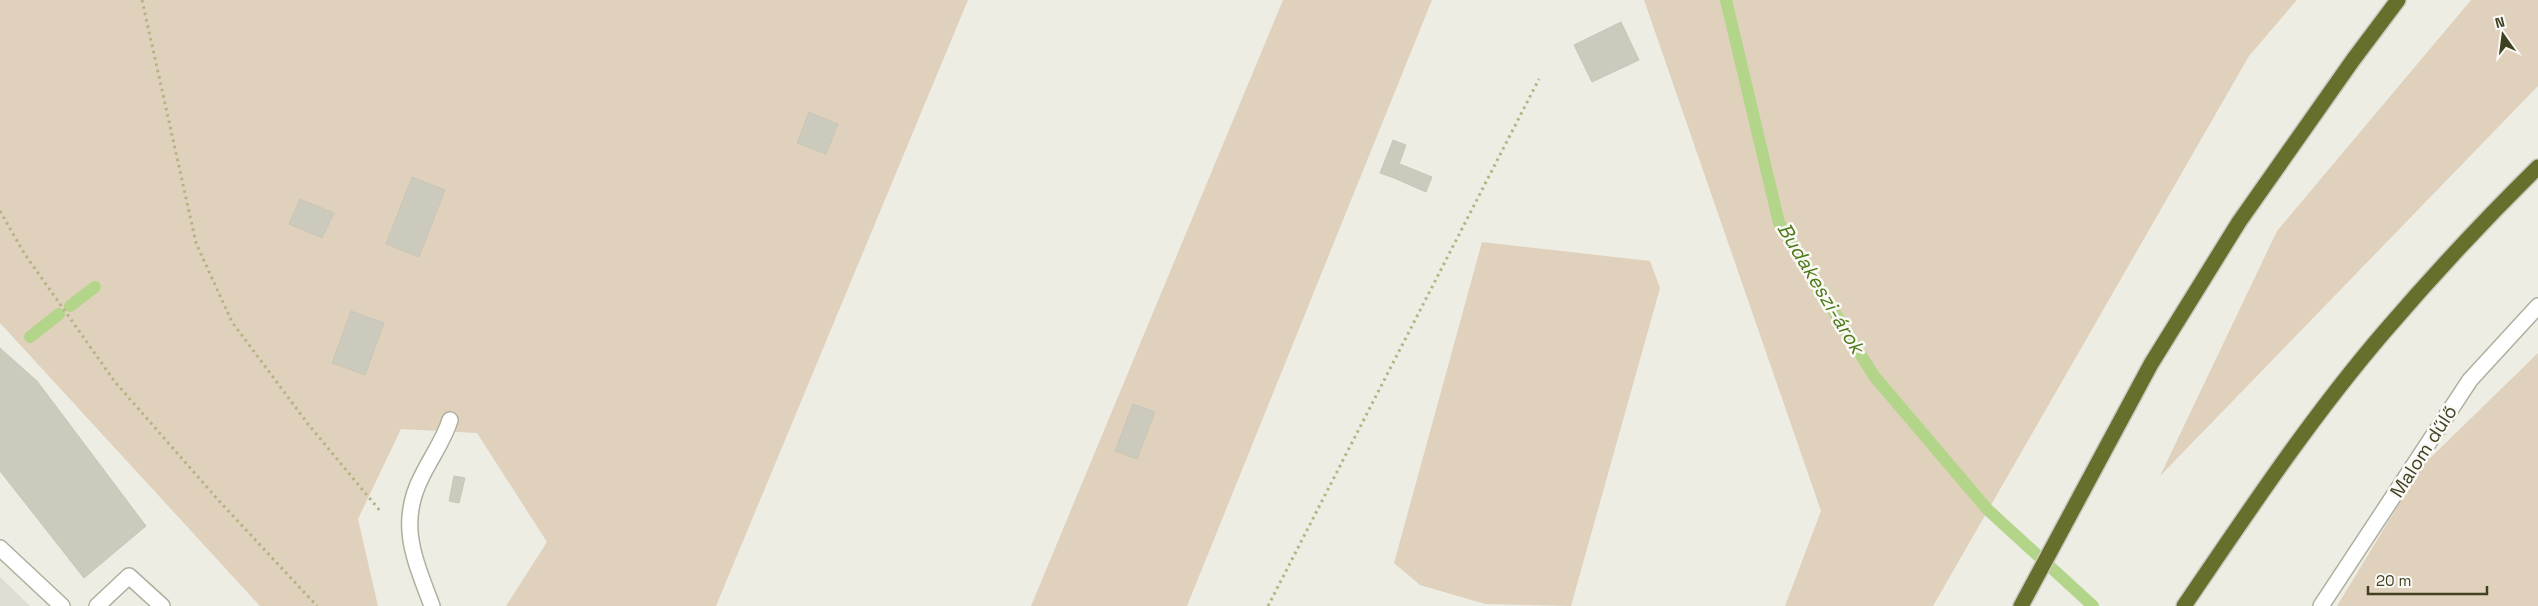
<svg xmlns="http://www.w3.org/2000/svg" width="2538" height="606" viewBox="0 0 2538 606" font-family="'Space Grotesk',sans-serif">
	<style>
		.built { fill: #deddd2 }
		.green { fill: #e0d1bc }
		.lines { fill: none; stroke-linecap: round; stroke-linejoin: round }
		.stream { stroke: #b2d58a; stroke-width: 12 }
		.building { fill: #cccabc; stroke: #c8c6b6 }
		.minor-casing { stroke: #afaf9e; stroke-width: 18 }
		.highway-casing { stroke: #cacac1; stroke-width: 18 }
		.path { stroke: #b3b383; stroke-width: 3; stroke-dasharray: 2.5 4; stroke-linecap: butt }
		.minor { stroke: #fff; stroke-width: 15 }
		.highway { stroke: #686f2c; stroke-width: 15 }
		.labels { text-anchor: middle; stroke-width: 5; stroke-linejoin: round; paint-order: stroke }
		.street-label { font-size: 19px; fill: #404122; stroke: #faf9f5 }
		.water-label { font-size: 20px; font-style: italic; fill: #4c7a19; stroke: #faf9f5 }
	</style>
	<rect width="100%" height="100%" fill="#eeede4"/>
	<polygon class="built" points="0,577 30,606 0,606"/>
	<g class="green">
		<polygon points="0,0 968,0 716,606 506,606 547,542 477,433 401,429 358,519 378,606 260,606 0,323"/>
		<polygon points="1283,0 1432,0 1187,606 1031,606"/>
		<polygon points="1644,0 2297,0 2249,56 1933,606 1785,606 1821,511"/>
		<polygon points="2471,0 2538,0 2538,86 2160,476 2277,231"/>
		<polygon points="1482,242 1650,261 1660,288 1571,606 1485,604 1420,585 1394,563"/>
		<polygon points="2538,353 2538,606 2337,606 2422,466"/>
	</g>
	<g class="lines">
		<g class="stream">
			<polyline points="1726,0 1779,223 1874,376 1987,509 2093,606"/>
			<polyline points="70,306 95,287"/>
			<polyline points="30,337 59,314"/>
		</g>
	</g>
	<g class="building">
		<polygon points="1621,22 1639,60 1592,82 1574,45"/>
		<polygon points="809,112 838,124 826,154 797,143"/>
		<polygon points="1393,140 1406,145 1394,178 1380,173"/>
		<polygon points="1400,164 1432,177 1426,192 1394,178"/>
		<polygon points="412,177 445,190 419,257 386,244"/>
		<polygon points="300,199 334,213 322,238 289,224"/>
		<polygon points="351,311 384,323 365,375 332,363"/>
		<polygon points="0,348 37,381 146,526 84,578 0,471"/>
		<polygon points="1133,404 1155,412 1137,459 1115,451"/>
		<polygon points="454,476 465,478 459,503 449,501"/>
	</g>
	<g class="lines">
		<defs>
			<g id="minor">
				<polyline points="0,548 62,606"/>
				<polyline points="97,606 129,576 162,606"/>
				<path d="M 432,606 C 415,560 397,524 422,476 C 431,457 444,440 450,420"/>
				<polyline points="2321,606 2470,380 2538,306"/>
			</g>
			<g id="highway">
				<polyline points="2021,606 2151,364 2239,222 2353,60 2398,0"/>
				<path d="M 2184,606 C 2248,512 2311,417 2385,331 C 2434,274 2485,219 2538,167"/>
			</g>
		</defs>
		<use href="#minor" class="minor-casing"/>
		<use href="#highway" class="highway-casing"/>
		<g class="path">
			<polyline points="142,0 196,243 232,322 308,424 381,512"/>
			<polyline points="0,211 24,253 115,382 220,502 317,606"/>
			<polyline points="1268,606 1539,79"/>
		</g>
		<use href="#minor" class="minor"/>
		<use href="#highway" class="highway"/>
	</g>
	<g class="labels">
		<g class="street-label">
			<text transform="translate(2423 451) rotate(-57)" y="7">Malom dűlő</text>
		</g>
		<g class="water-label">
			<text transform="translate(1821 288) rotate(59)" y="7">Budakeszi-árok</text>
		</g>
	</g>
	<g transform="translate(2503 35) rotate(346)" stroke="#faf9f5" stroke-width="4" paint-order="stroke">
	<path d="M0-4L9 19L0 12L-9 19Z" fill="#404122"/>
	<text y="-8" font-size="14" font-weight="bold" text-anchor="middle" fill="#404122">N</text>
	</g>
	<path d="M2368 586v8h119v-8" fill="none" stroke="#404122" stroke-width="2.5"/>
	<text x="2376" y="586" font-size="15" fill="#404122" stroke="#faf9f5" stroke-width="4" paint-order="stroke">20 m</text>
</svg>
